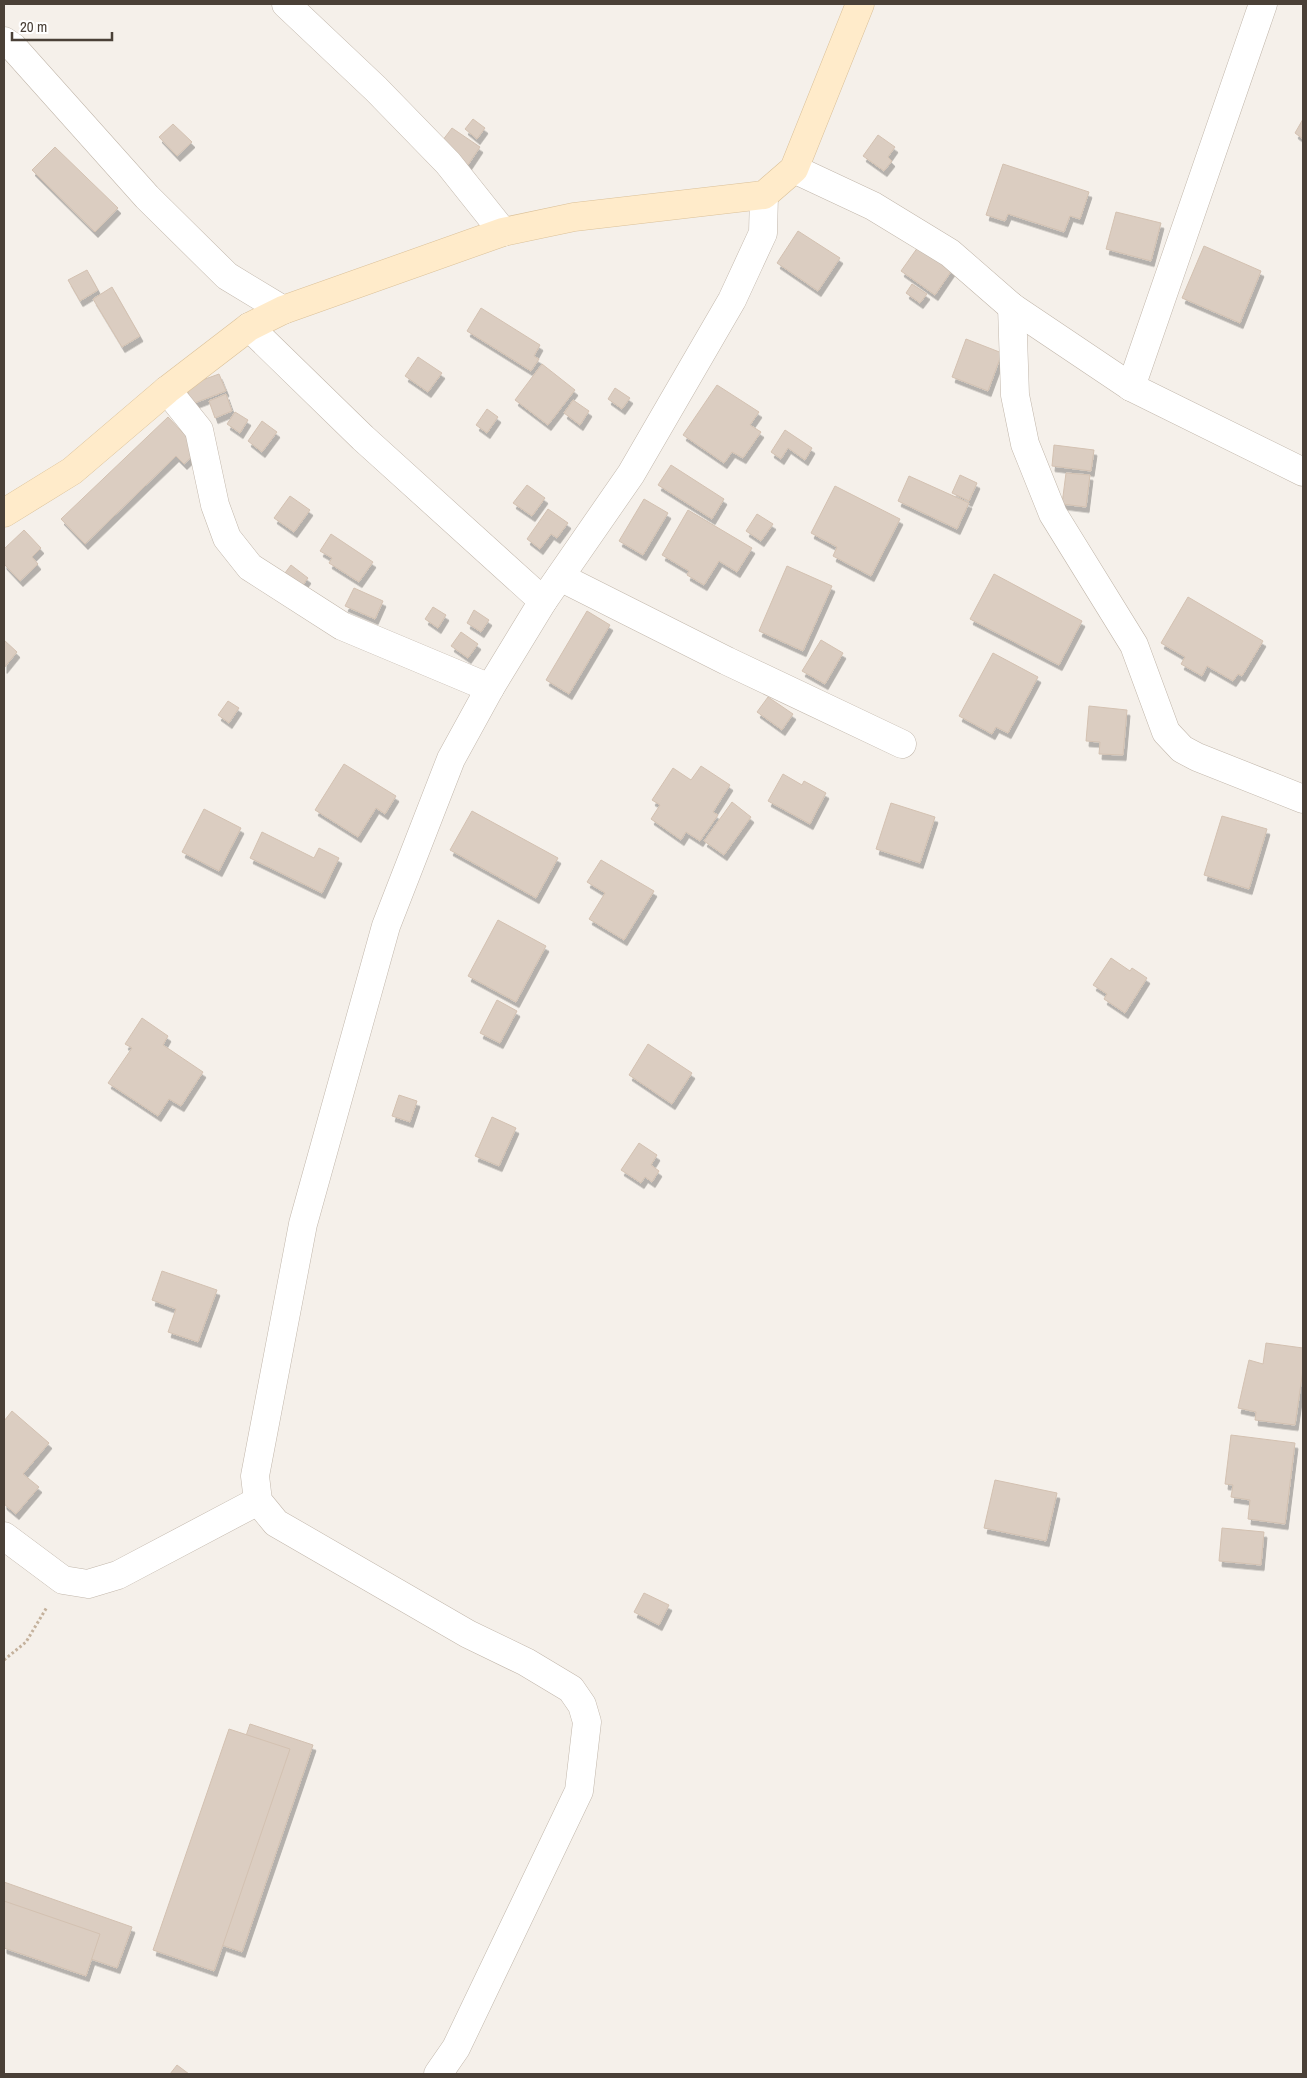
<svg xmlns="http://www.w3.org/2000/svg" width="1307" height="2078" viewBox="0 0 1307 2078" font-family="'Archivo Narrow',sans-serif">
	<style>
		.building { fill: #dbcdc1; stroke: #d3c1b1; filter: url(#shadow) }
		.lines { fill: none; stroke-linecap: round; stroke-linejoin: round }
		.street-casing { stroke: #c2b7ab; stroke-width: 29 }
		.secondary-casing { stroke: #dbc199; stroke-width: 29 }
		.path { stroke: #c4b19c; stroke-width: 3; stroke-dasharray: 2.5 2.5; stroke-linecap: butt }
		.street { stroke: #fff; stroke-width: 28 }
		.secondary { stroke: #ffebca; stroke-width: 28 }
	</style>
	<defs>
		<filter id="shadow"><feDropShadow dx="3" dy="5.5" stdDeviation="0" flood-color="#0004"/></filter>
	</defs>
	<rect width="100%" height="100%" fill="#f5f0ea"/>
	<g class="building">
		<polygon points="473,119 485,128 477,139 465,129"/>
		<polygon points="1303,119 1303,139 1295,133"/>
		<polygon points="173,124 192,142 177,156 159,137"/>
		<polygon points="452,128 480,147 468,165 439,145"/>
		<polygon points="878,135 895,147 888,157 892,161 884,171 863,156"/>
		<polygon points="55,147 118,208 95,232 32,170"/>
		<polygon points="1003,164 1089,192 1080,219 1070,216 1064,232 1008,214 1005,221 986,215"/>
		<polygon points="1116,212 1161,223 1151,261 1106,249"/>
		<polygon points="798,231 840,258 818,291 777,263"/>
		<polygon points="1204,246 1261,271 1240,323 1182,298"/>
		<polygon points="918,247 952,270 935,295 901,271"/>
		<polygon points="87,270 98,290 80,301 68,280"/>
		<polygon points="912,284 927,294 920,303 906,293"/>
		<polygon points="112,287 140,336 122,347 93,299"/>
		<polygon points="481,308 540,345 534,356 539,359 531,371 467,331"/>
		<polygon points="966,339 1002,353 988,391 952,377"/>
		<polygon points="418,357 442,373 428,392 405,376"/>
		<polygon points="542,364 575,390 548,425 515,400"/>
		<polygon points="219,374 226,391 192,404 186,386"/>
		<polygon points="717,385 759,412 750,425 761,432 743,458 732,452 724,463 683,435"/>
		<polygon points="615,388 630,398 622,409 608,399"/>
		<polygon points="226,394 232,411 215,418 209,401"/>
		<polygon points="573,400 589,411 580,425 564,413"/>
		<polygon points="487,409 498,417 487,433 476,425"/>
		<polygon points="235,412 248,420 240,433 227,424"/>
		<polygon points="168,417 199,450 184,464 176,456 85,544 61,519"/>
		<polygon points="262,421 277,432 262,452 248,441"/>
		<polygon points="785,430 812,448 805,460 788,448 781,459 771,452"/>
		<polygon points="1054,445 1094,450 1091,471 1052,466"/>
		<polygon points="671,465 724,499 712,519 658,485"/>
		<polygon points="1066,473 1090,475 1086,507 1062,504"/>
		<polygon points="960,475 977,483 969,501 952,493"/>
		<polygon points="909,476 969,503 957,529 898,501"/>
		<polygon points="527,485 545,498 532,516 513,503"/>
		<polygon points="835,486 900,519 871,576 833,556 837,547 811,533"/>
		<polygon points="290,496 310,510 294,532 274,518"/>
		<polygon points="644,499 668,513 643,555 619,541"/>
		<polygon points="548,509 568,523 557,538 551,534 540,549 527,539"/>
		<polygon points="688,510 752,548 737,572 719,561 704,585 687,575 689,571 662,555"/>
		<polygon points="757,514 773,524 761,541 746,531"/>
		<polygon points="24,530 41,548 32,557 38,564 20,581 4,564 4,549"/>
		<polygon points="331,534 373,562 359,582 329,563 332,558 320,551"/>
		<polygon points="291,565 308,578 300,589 282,577"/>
		<polygon points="787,566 832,586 803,651 759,631"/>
		<polygon points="994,574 1082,621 1059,665 970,619"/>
		<polygon points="354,588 383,601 375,619 345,606"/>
		<polygon points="1188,597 1263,641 1242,676 1238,674 1233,681 1207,666 1202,676 1181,664 1185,657 1161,643"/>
		<polygon points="433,607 446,615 438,628 425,619"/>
		<polygon points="474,610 489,620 481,632 467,623"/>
		<polygon points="587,611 610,625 569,694 546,680"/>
		<polygon points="461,632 478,644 468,658 451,646"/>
		<polygon points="4,640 17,652 4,668"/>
		<polygon points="821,640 843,653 825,684 802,671"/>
		<polygon points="993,653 1038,677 1008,733 996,727 992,734 959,716"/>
		<polygon points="768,697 793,714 782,730 757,712"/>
		<polygon points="228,701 239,708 229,723 218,715"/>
		<polygon points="1089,706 1127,710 1123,755 1099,754 1100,742 1086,741"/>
		<polygon points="344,764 396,796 385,814 376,808 358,837 315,810"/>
		<polygon points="701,766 730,785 713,812 718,815 700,841 686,832 681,840 651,819 660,805 652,800 673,768 691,780"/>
		<polygon points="783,774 802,785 804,781 826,793 810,824 768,801"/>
		<polygon points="732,802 751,817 724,855 704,841"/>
		<polygon points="891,803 935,817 920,863 876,849"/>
		<polygon points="204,809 241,828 219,871 182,852"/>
		<polygon points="472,811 558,858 536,898 450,850"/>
		<polygon points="1222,816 1267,829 1249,889 1204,875"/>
		<polygon points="262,832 314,858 319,848 339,858 322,893 250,858"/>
		<polygon points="601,860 654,891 624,940 589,919 605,893 587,882"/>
		<polygon points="498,920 546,946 516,1002 468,976"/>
		<polygon points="1111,958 1130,971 1132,968 1147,978 1125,1013 1104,999 1107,994 1093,985"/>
		<polygon points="497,1000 517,1011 500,1043 480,1033"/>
		<polygon points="142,1018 168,1036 163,1045 203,1072 181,1106 169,1099 158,1116 108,1083 132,1048 125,1044"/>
		<polygon points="648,1044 692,1073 672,1104 629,1075"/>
		<polygon points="399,1095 417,1101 410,1122 392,1116"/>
		<polygon points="492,1117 516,1128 499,1166 475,1156"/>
		<polygon points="639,1143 657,1155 651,1165 659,1171 652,1182 645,1177 641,1183 621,1170"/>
		<polygon points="162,1271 217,1290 198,1342 168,1332 176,1309 152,1300"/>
		<polygon points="1266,1343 1303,1348 1303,1370 1295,1425 1255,1420 1256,1412 1238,1408 1249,1360 1263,1364"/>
		<polygon points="12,1411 49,1443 23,1474 39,1487 16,1514 4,1504 4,1421"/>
		<polygon points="1231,1435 1295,1443 1285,1524 1248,1519 1250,1500 1231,1497 1233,1485 1225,1484"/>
		<polygon points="995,1480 1057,1493 1046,1541 984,1528"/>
		<polygon points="1222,1528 1264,1532 1261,1565 1219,1561"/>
		<polygon points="644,1593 669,1605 659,1625 634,1612"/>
		<polygon points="250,1724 313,1745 242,1952 180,1931"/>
		<polygon points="229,1729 290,1749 214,1971 153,1950"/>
		<polygon points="4,1882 132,1927 117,1968 4,1929"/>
		<polygon points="4,1901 100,1934 86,1976 4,1948"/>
		<polygon points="177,2065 189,2074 170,2074"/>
	</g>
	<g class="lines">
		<defs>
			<g id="street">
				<polyline points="286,4 376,89 448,163 503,232"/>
				<polyline points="4,41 13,47 147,197 227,276 283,310"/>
				<polyline points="794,169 873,206 950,253 1012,307 1131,387 1303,472"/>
				<polyline points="1012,307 1015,395 1025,444 1053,514 1134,645 1166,732 1182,749 1197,757 1303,799"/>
				<polyline points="249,327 363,438 543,601"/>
				<polyline points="1131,387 1263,4"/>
				<polyline points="167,390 199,430 215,505 227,538 250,567 342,626 490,688"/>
				<polyline points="560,577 727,661 902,744"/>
				<polyline points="4,1536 63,1580 88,1584 118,1575 258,1501"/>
				<polyline points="438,2074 456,2048 579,1791 587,1722 582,1705 571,1689 526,1662 468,1634 276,1523 258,1501 255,1476 303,1224 386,926 451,759 490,688 543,601 631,474 732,300 763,233 764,195"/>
			</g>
			<polyline id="secondary" points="4,513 72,471 167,390 249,327 283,310 503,232 574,217 764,195 794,169 860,4"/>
		</defs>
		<use href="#street" class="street-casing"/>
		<use href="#secondary" class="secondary-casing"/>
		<polyline class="path" points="4,1660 26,1642 47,1607"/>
		<use href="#street" class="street"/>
		<use href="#secondary" class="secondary"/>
	</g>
	<rect width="1307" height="2078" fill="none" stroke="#4a4037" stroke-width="10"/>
	<path d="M12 32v8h100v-8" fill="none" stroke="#4a4037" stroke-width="2.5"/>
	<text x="20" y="32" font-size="15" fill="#4a4037" stroke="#ffffff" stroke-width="4" paint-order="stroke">20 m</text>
</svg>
